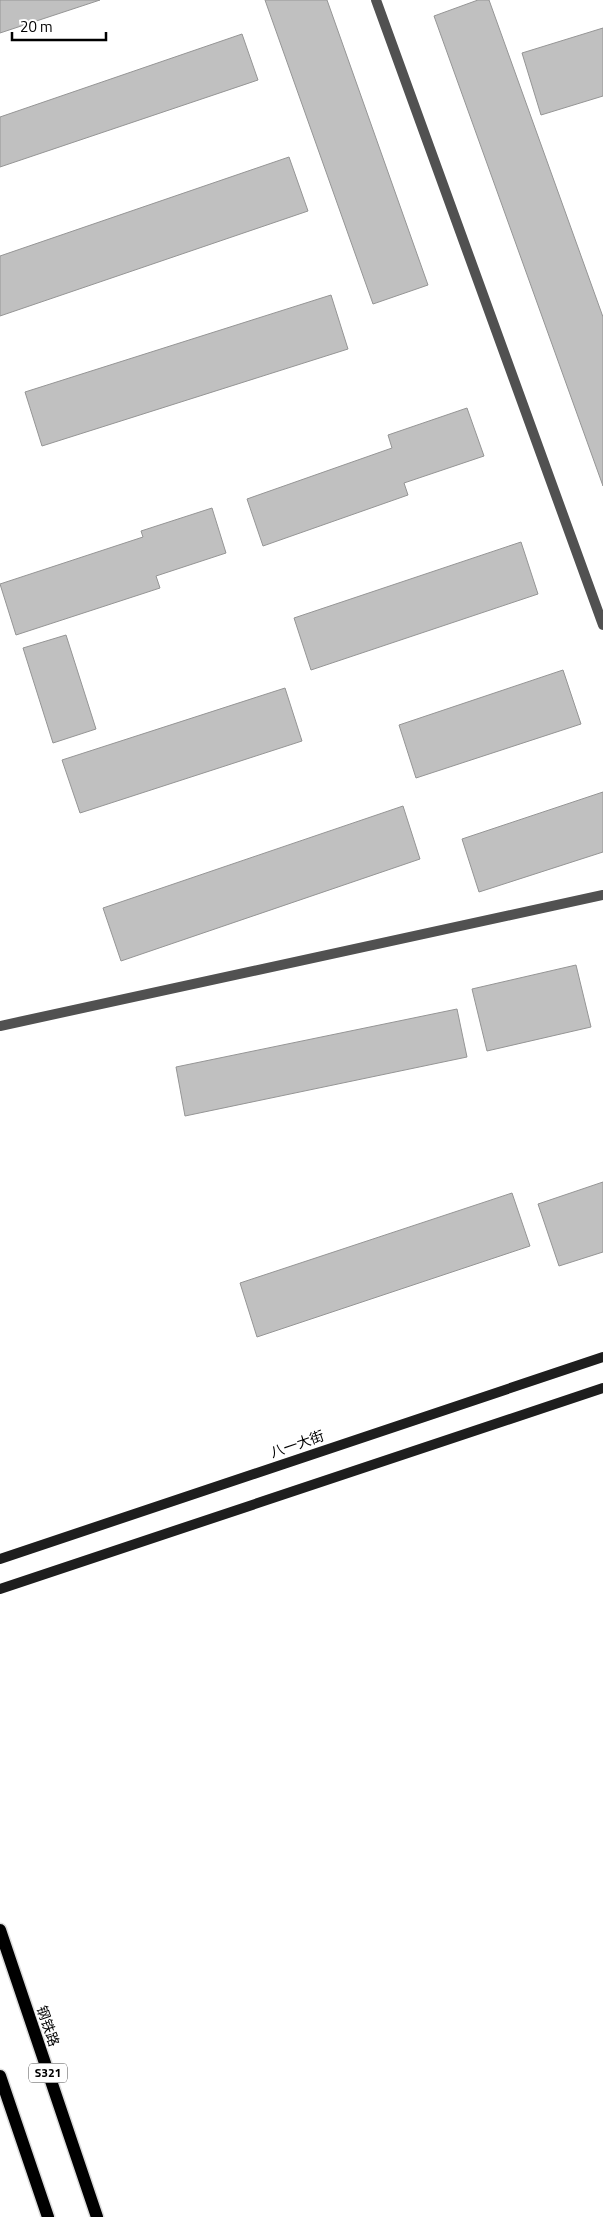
<svg xmlns="http://www.w3.org/2000/svg" width="603" height="2217" viewBox="0 0 603 2217" font-family="'Titillium Web','Noto Sans SC',sans-serif">
	<style>
		.building { fill: #c0c0c0; stroke: #959595 }
		.lines { fill: none; stroke-linecap: round; stroke-linejoin: round }
		.primary-casing { stroke: #dbdbdb; stroke-width: 15 }
		.street { stroke: #515151; stroke-width: 10 }
		.secondary { stroke: #1e1e1e; stroke-width: 10 }
		.primary { stroke: #000; stroke-width: 12 }
		.labels { text-anchor: middle; stroke-width: 4; stroke-linejoin: round; paint-order: stroke }
		.shield { fill: #fff; stroke: #4c4c4c; stroke-width: 1 }
		.shield-label { font-size: 12px; font-weight: bold; fill: #000 }
		.street-label { font-size: 14px; fill: #000; stroke: #fff }
	</style>
	<rect width="100%" height="100%" fill="#fff"/>
	<g class="building">
		<polygon points="0,0 100,0 0,33"/>
		<polygon points="265,0 327,0 428,285 373,304"/>
		<polygon points="478,0 489,0 603,317 603,486 434,16"/>
		<polygon points="603,28 603,96 541,115 522,53"/>
		<polygon points="242,34 258,80 0,167 0,117"/>
		<polygon points="289,157 308,211 0,316 0,256"/>
		<polygon points="331,295 348,349 42,446 25,392"/>
		<polygon points="467,408 484,456 404,483 408,495 263,546 247,499 392,448 388,435"/>
		<polygon points="212,508 226,553 156,576 160,588 16,635 0,584 143,537 141,531"/>
		<polygon points="521,542 538,594 311,670 294,618"/>
		<polygon points="66,635 96,729 53,743 23,648"/>
		<polygon points="563,670 581,724 416,778 399,725"/>
		<polygon points="285,688 302,741 80,813 62,760"/>
		<polygon points="603,792 603,852 479,892 462,839"/>
		<polygon points="403,806 420,859 121,961 103,908"/>
		<polygon points="576,965 591,1027 487,1051 472,989"/>
		<polygon points="457,1009 467,1057 185,1116 176,1067"/>
		<polygon points="603,1182 603,1252 559,1266 538,1204"/>
		<polygon points="512,1193 530,1246 257,1337 240,1283"/>
	</g>
	<g class="lines">
		<defs>
			<g id="primary">
				<polyline points="0,1930 97,2217"/>
				<polyline points="0,2076 48,2217"/>
			</g>
		</defs>
		<use href="#primary" class="primary-casing"/>
		<g class="street">
			<polyline points="376,0 603,625"/>
			<polyline points="0,1026 603,895"/>
		</g>
		<g class="secondary">
			<polyline points="0,1559 603,1357"/>
			<polyline points="0,1589 603,1388"/>
		</g>
		<use href="#primary" class="primary"/>
	</g>
	<g class="labels">
		<rect class="shield" x="29" y="2063.5" width="38" height="19" rx="4"/>
		<g class="shield-label">
			<text x="48" y="2077">S321</text>
		</g>
		<g class="street-label">
			<text transform="translate(297 1444) rotate(-19)" y="5">八一大街</text>
			<text transform="translate(48 2026) rotate(71)" y="5">钢铁路</text>
		</g>
	</g>
	<path d="M12 32v8h94v-8" fill="none" stroke="#000000" stroke-width="2.5"/>
	<text x="20" y="32" font-size="15" fill="#000000" stroke="#ffffff" stroke-width="4" paint-order="stroke">20 m</text>
</svg>
